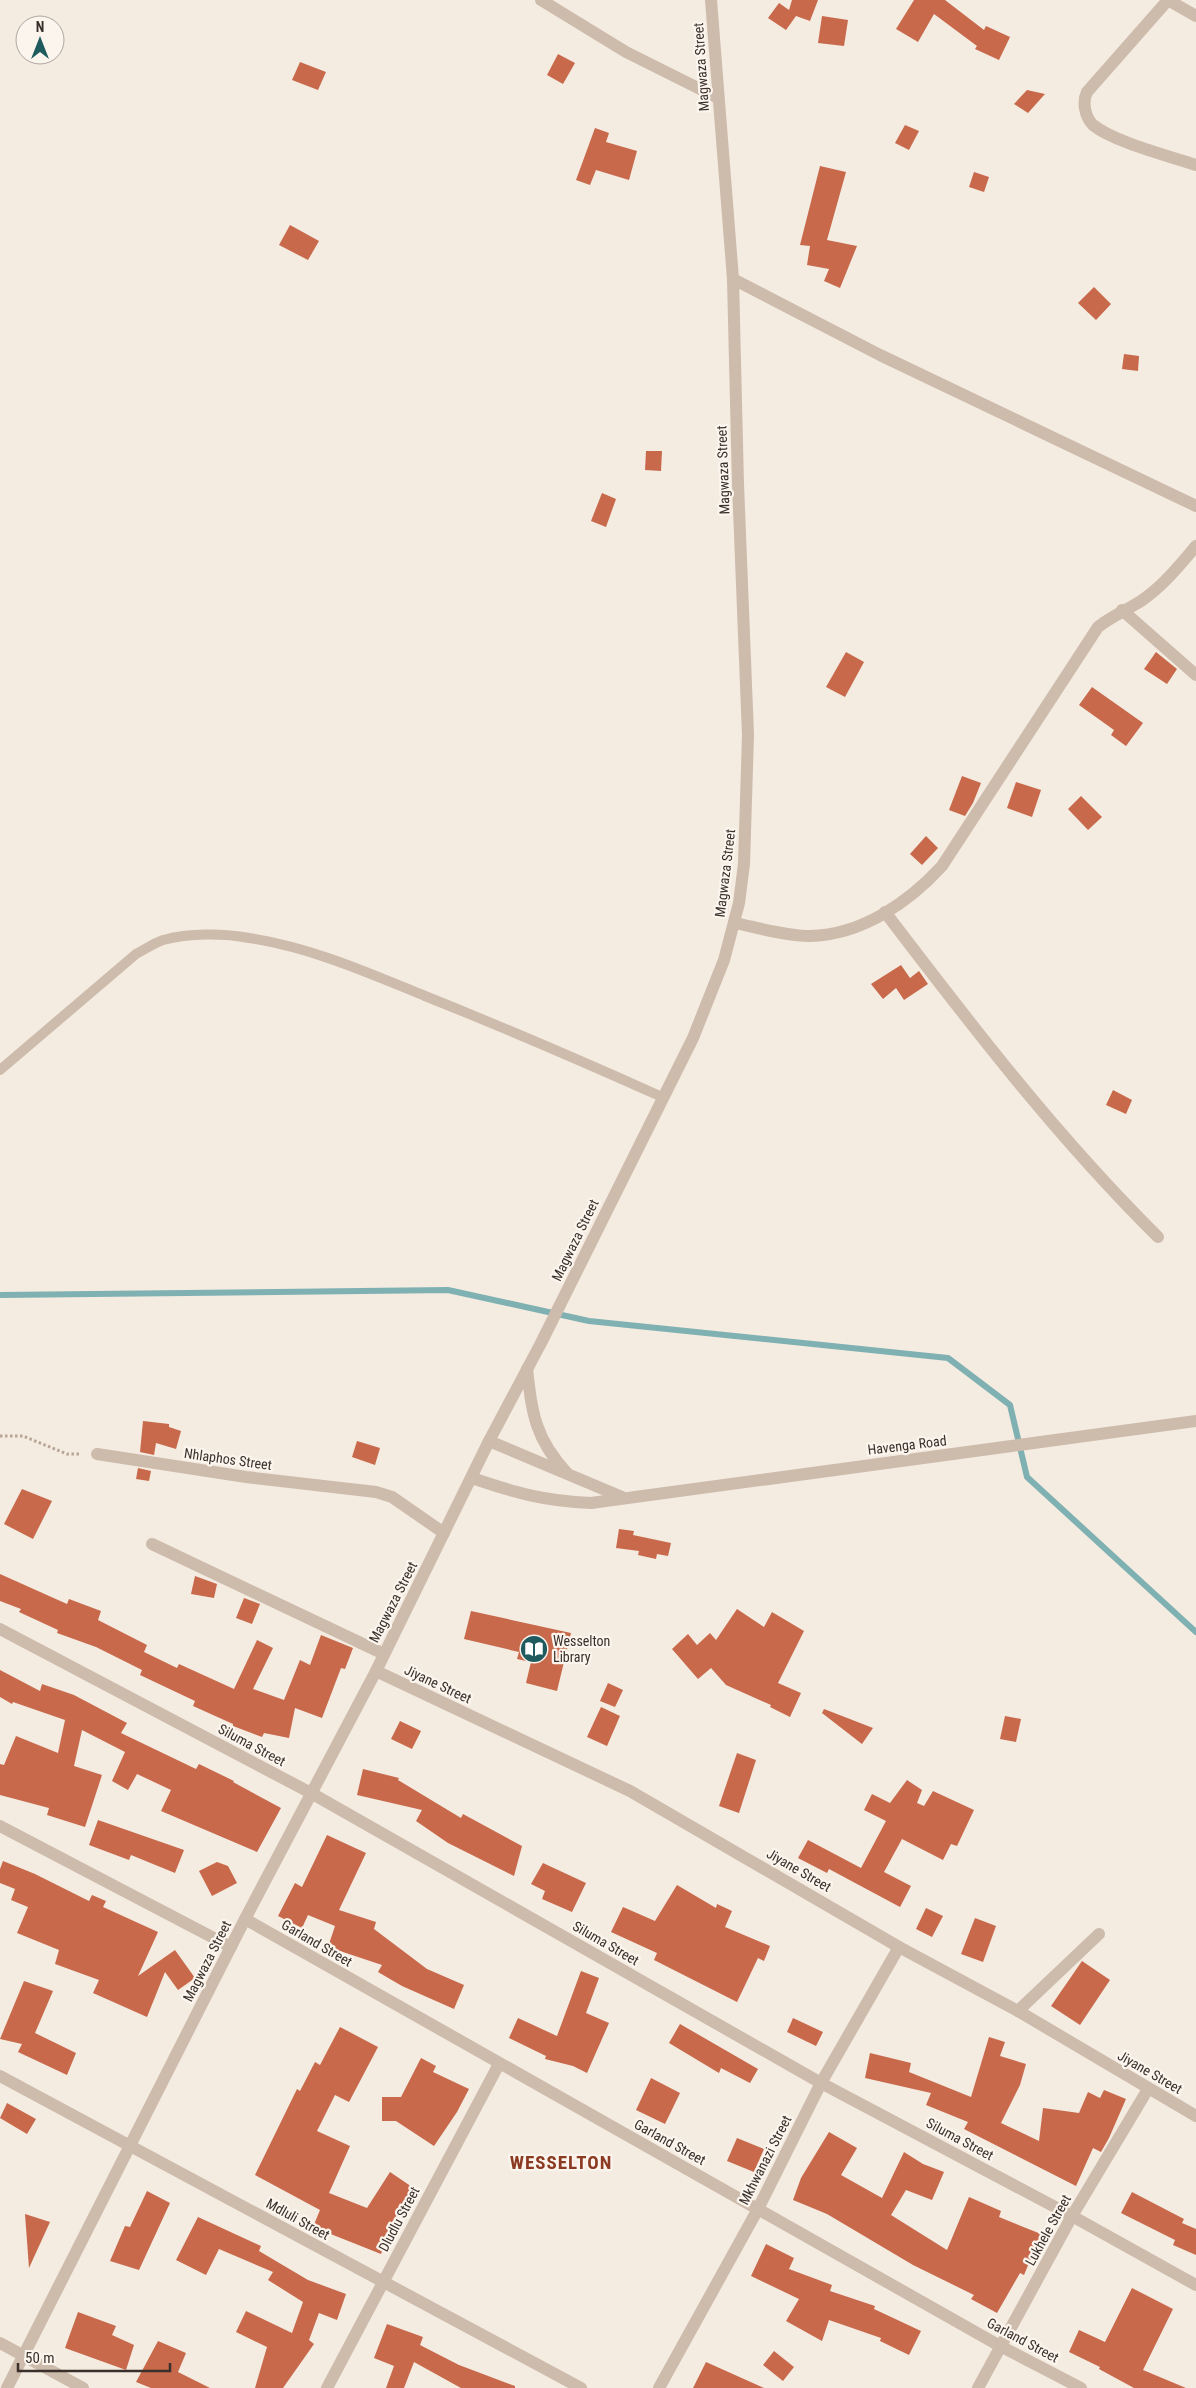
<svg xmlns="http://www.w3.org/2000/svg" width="1196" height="2388" viewBox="0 0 1196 2388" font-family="'Roboto Condensed',sans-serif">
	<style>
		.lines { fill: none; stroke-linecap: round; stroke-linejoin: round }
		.stream { stroke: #7fb0b2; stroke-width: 6 }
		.building { fill: #c8694b }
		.path { stroke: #b9a596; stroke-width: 3; stroke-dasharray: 2.5 2.5; stroke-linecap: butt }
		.lane { stroke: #cdbbac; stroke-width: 10 }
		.street { stroke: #cdbbac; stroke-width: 12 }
		.labels { text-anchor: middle; stroke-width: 4.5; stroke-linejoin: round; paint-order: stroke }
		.street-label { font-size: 14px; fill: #3b302b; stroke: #fbf5ee }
		.poi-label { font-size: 14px; fill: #3b302b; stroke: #fbf5ee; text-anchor: start }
		.district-label { font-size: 19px; font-weight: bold; letter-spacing: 1px; fill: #8c3b22; stroke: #fbf5ee }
	</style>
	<rect width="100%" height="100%" fill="#f4ebe1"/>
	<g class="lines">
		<polyline class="stream" points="0,1295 448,1290 589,1321 948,1358 1010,1405 1027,1477 1196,1632"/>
	</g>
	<g class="building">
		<polygon points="792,0 818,0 810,21 796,16 786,30 768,18 779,3 789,10"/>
		<polygon points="914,0 945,0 984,30 986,26 1010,37 999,60 975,49 977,46 934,14 918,42 896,29"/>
		<polygon points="822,16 848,20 844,46 818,43"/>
		<polygon points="558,54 575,63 563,84 547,75"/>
		<polygon points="300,62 326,72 318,90 292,80"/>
		<polygon points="1027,90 1045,94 1028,113 1014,104"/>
		<polygon points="905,125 919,131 909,150 895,143"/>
		<polygon points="595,128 609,133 606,142 637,151 629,180 596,170 590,185 576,180"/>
		<polygon points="820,166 846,172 827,240 857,246 840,288 824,281 829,269 807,265 810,246 800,245"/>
		<polygon points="974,172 989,177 984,192 969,187"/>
		<polygon points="290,225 319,241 308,260 279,245"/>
		<polygon points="1094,287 1111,304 1096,320 1078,303"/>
		<polygon points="1124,354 1139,356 1138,371 1122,369"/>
		<polygon points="646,451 662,451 661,471 645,470"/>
		<polygon points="602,493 616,499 606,527 591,521"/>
		<polygon points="846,652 864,662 845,697 826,687"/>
		<polygon points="1156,652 1177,669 1167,684 1144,669"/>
		<polygon points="1092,687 1143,723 1126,746 1111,735 1114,730 1079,705"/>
		<polygon points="962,776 981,783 973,803 965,816 949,810"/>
		<polygon points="1016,782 1041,790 1032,817 1007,808"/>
		<polygon points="1081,796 1102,817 1088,830 1068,809"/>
		<polygon points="926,836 938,848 922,865 910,854"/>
		<polygon points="901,965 910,978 919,971 928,984 904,1000 896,988 883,999 871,984"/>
		<polygon points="1113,1090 1132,1100 1126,1114 1106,1105"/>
		<polygon points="143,1421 169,1424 169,1427 181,1431 176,1449 156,1443 154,1455 140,1452"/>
		<polygon points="357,1441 380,1448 375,1465 352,1457"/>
		<polygon points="138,1468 151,1471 149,1481 136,1479"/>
		<polygon points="22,1489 52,1501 33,1539 4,1524"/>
		<polygon points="619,1529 634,1531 633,1535 671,1543 668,1556 657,1554 656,1559 638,1555 639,1551 616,1548"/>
		<polygon points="0,1574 67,1604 69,1599 101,1611 98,1620 147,1645 144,1652 177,1668 179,1664 234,1689 257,1640 273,1648 253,1689 284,1700 300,1660 310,1665 321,1635 353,1648 345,1669 341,1668 322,1718 295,1708 289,1738 264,1733 262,1737 233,1726 233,1724 193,1706 195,1701 140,1675 142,1670 96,1647 57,1633 58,1630 19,1612 21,1609 0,1601"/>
		<polygon points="195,1576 217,1584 214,1598 191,1594"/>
		<polygon points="244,1598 260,1604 252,1624 236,1618"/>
		<polygon points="737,1609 764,1627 772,1612 804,1631 778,1683 801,1693 790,1717 770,1707 771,1705 726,1685 711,1668 698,1679 672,1649 688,1634 697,1645 710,1633 716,1640"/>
		<polygon points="471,1611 571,1633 557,1691 526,1683 531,1662 517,1659 519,1652 464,1639"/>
		<polygon points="0,1670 40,1691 42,1684 74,1695 127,1723 121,1733 196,1769 199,1764 234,1781 233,1782 281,1808 257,1852 161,1811 171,1790 137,1774 128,1790 112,1781 125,1752 82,1730 74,1766 102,1775 85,1827 47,1815 49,1808 0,1795 0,1764 4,1765 16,1736 58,1753 65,1720 13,1702 12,1704 0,1697"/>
		<polygon points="608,1683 623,1690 615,1707 600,1701"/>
		<polygon points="601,1707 620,1716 607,1746 587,1737"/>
		<polygon points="824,1709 873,1728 862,1744 822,1713"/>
		<polygon points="1005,1716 1021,1719 1016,1742 1000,1739"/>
		<polygon points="400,1721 421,1731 412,1749 391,1739"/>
		<polygon points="737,1753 756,1760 739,1813 719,1806"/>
		<polygon points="363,1769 399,1778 398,1780 461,1818 463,1814 522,1846 514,1876 448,1843 416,1821 422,1810 357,1795"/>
		<polygon points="907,1780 922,1790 917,1803 924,1806 933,1791 974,1810 957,1846 951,1844 943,1860 902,1839 884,1872 911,1886 900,1907 829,1869 827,1873 798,1858 808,1840 861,1868 886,1821 864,1810 872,1794 890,1803"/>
		<polygon points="98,1820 184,1850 175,1873 131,1855 129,1860 89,1845"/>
		<polygon points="327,1835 366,1853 339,1910 376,1922 374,1929 427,1969 464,1985 454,2009 402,1986 378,1972 382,1965 328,1947 335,1926 308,1915 302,1928 278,1916 295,1883 302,1887"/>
		<polygon points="3,1861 35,1874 89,1901 92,1895 106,1901 103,1907 158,1932 138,1976 175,1950 195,1978 178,1990 165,1972 147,2017 93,1993 99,1980 55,1964 59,1950 17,1933 28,1907 11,1900 15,1889 0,1883 0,1869"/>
		<polygon points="217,1862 228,1866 237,1883 212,1896 199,1871"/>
		<polygon points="543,1863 586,1883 572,1912 542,1899 545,1891 531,1884"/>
		<polygon points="677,1885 716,1908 717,1904 732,1911 725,1927 770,1946 764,1961 758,1958 737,2002 654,1960 657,1953 611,1932 623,1907 655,1921"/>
		<polygon points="926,1908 943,1916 932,1937 916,1929"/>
		<polygon points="975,1918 996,1926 983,1962 961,1954"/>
		<polygon points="1082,1961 1110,1980 1080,2025 1051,2006"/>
		<polygon points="581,1971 599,1978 586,2013 609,2023 587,2073 573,2066 545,2059 546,2056 509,2038 518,2018 557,2036"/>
		<polygon points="24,1981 53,1991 35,2033 76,2053 67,2075 18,2052 22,2044 0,2039"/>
		<polygon points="793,2018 823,2032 816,2046 787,2032"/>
		<polygon points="680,2024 758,2069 750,2083 721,2068 719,2073 669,2043"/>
		<polygon points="340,2027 378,2047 349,2102 335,2095 317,2131 350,2146 329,2193 367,2208 390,2172 418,2191 401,2217 397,2214 381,2254 313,2227 320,2210 255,2175 297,2089 300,2091 315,2062 320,2065"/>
		<polygon points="989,2037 1005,2042 1000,2056 1026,2064 1020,2085 1001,2123 1039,2141 1043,2108 1079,2113 1088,2092 1100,2098 1104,2090 1126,2099 1109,2138 1101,2152 1093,2148 1076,2186 964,2129 968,2122 926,2105 931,2093 865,2078 870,2053 911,2063 909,2072 971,2097"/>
		<polygon points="421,2058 436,2066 433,2072 469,2089 457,2112 434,2146 396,2121 382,2121 382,2097 401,2097"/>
		<polygon points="651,2078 680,2093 665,2124 636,2110"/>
		<polygon points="7,2103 36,2119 27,2134 0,2118"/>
		<polygon points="829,2132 857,2148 841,2175 882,2198 904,2152 923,2164 944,2172 932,2200 906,2190 891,2215 947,2250 969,2197 1001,2211 999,2217 1041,2234 1024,2275 1020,2273 997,2313 971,2299 974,2295 913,2265 827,2214 793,2200 801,2178"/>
		<polygon points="737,2138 764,2149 754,2172 727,2161"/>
		<polygon points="147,2191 170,2203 139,2270 110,2261 125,2226 130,2227"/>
		<polygon points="1132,2192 1184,2219 1182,2223 1196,2229 1196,2255 1173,2245 1175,2240 1121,2213"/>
		<polygon points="25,2214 50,2222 29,2268"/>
		<polygon points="198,2217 261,2246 259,2251 308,2280 346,2294 337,2320 319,2313 309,2340 314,2344 283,2388 255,2388 267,2347 236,2332 246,2311 292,2333 303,2302 268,2280 273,2272 219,2249 206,2275 176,2260"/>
		<polygon points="766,2244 794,2258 789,2269 832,2285 830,2291 875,2306 874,2309 921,2331 909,2355 880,2341 881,2338 829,2320 822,2341 786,2321 799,2299 751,2276"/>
		<polygon points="1132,2288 1173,2309 1143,2370 1186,2388 1134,2388 1099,2369 1100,2367 1069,2352 1079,2330 1105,2342"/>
		<polygon points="78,2312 116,2326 112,2335 134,2345 126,2370 65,2348"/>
		<polygon points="387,2324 423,2337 420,2345 459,2365 515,2386 515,2388 461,2388 414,2362 404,2388 386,2388 394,2366 374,2358"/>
		<polygon points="158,2341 186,2353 178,2372 210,2388 151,2388 136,2382"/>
		<polygon points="774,2351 794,2367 783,2381 763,2365"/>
		<polygon points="706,2362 764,2388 693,2388"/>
	</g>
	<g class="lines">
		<polyline class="path" points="0,1436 23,1436 67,1454 81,1454"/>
		<path class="lane" d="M 0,1070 L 136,954 C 144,950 154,943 163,940 C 189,933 223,933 249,938 C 310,947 369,973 425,996 C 505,1028 584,1062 662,1097"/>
		<g class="street">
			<polyline points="541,0 626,52 718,98"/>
			<path d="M 1168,0 L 1087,92 C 1082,102 1085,117 1093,125 C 1114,142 1169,156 1196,165"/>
			<polyline points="1168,0 1196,16"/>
			<polyline points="733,279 880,355 1196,506"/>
			<polyline points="1122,610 1196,675"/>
			<path d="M 885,912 C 971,1025 1057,1137 1158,1237"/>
			<path d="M 735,923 C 759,928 786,936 810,936 C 862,935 909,902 942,866 L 1098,627 C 1112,616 1127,610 1141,601 C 1163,586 1179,566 1196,546"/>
			<path d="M 527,1369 C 532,1413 535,1439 567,1473"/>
			<polyline points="489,1441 622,1497"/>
			<polyline points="97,1454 246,1477 376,1492 392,1497 444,1533"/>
			<path d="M 472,1478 C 516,1493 544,1501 591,1503 L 1196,1421"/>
			<polyline points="152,1544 384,1654"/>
			<polyline points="0,1629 311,1793 821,2083 1072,2216 1196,2285"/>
			<polyline points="376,1671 630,1791 899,1947 1018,2011 1196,2116"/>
			<polyline points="0,1826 231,1947"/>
			<polyline points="245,1919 1000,2346 1081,2388"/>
			<polyline points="1018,2011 1099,1934"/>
			<polyline points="0,2076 581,2388"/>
			<polyline points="0,2343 83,2388"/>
			<polyline points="7,2388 245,1919 376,1671 489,1441 541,1343 693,1038 724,960 739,903 744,864 748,735 738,484 733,279 711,0"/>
			<polyline points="327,2388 499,2064"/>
			<polyline points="659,2388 758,2209 821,2083 899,1947"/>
			<polyline points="978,2388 1072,2216 1148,2089"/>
		</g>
	</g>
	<defs>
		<symbol id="library-disc" viewBox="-11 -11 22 22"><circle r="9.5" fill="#1f5a5e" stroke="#fbf5ee"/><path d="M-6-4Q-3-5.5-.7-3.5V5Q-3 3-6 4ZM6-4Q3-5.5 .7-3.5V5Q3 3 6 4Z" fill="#fff"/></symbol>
	</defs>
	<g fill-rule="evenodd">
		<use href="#library-disc" x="518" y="1633" width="32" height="32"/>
	</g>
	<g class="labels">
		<g class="street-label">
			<text transform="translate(701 67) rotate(-94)" y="5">Magwaza Street</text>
			<text transform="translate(723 470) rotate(-92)" y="5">Magwaza Street</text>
			<text transform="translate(725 873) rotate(-83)" y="5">Magwaza Street</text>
			<text transform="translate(575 1240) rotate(-64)" y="5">Magwaza Street</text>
			<text transform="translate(907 1445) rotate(-7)" y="5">Havenga Road</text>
			<text transform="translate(228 1459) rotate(8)" y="5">Nhlaphos Street</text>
			<text transform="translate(393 1602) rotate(-63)" y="5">Magwaza Street</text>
			<text transform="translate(438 1684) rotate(25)" y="5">Jiyane Street</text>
			<text transform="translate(252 1745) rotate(28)" y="5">Siluma Street</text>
			<text transform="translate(799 1870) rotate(30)" y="5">Jiyane Street</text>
			<text transform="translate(317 1943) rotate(30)" y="5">Garland Street</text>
			<text transform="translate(606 1943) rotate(30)" y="5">Siluma Street</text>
			<text transform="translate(207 1961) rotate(-63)" y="5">Magwaza Street</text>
			<text transform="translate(1150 2072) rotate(30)" y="5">Jiyane Street</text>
			<text transform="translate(960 2139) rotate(28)" y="5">Siluma Street</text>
			<text transform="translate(670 2142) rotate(29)" y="5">Garland Street</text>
			<text transform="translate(765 2160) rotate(-63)" y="5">Mkhwanazi Street</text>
			<text transform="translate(298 2219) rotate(29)" y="5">Mdluli Street</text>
			<text transform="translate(399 2219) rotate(-62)" y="5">Dludlu Street</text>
			<text transform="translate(1048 2230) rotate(-61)" y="5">Lukhele Street</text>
			<text transform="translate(1023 2340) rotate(28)" y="5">Garland Street</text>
		</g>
		<g class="poi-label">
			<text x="553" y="1646">Wesselton<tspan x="553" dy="16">Library</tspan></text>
		</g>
		<g class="district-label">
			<text x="561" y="2169">WESSELTON</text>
		</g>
	</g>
	<g transform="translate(40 40)"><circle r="24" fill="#fbf5ee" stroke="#aea6a0"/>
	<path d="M0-4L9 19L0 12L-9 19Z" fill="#1f5a5e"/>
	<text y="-8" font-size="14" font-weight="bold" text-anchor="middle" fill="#3b302b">N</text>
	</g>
	<path d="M18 2363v8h152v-8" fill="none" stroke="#3b302b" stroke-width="2.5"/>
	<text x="25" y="2363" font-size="15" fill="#3b302b" stroke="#fbf5ee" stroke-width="4" paint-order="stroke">50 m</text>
</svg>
